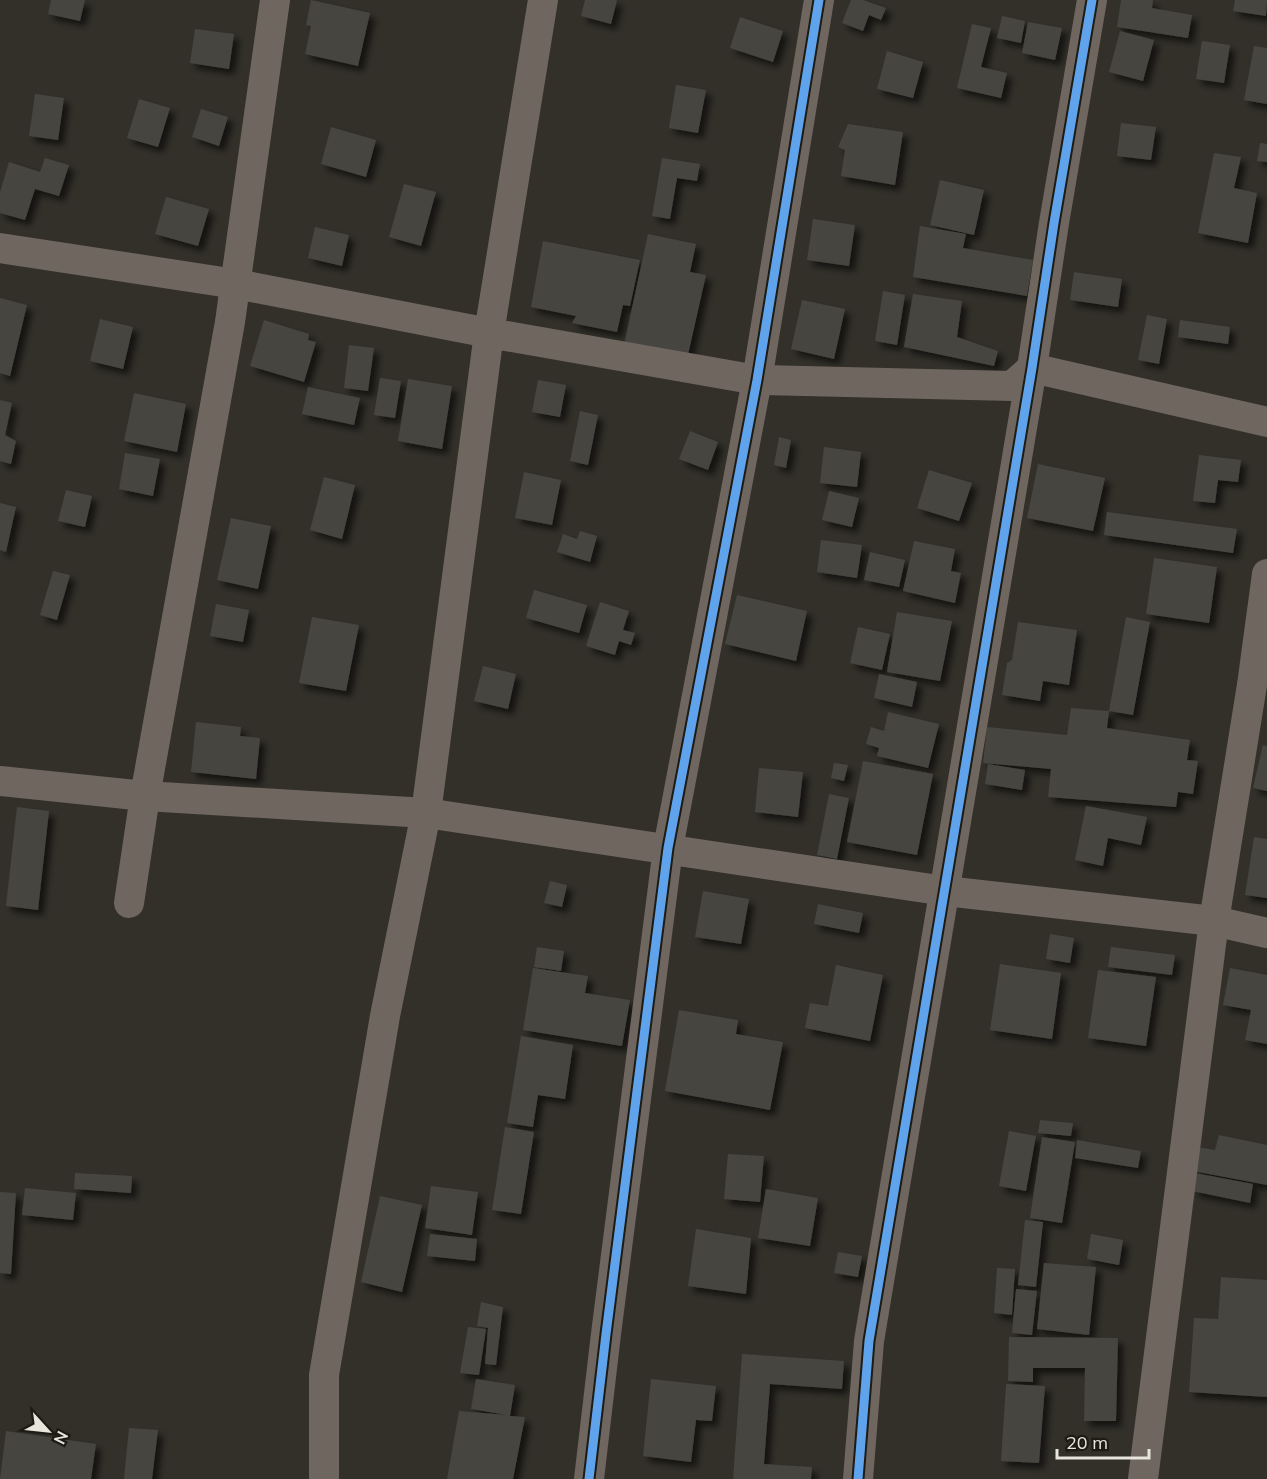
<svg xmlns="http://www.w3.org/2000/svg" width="1267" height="1479" viewBox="0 0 1267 1479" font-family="Mulish,sans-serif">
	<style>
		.building { fill: #474540; filter: url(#shadow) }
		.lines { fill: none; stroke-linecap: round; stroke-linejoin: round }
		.minor { stroke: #6f6660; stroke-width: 30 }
		.cycleway-casing { stroke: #1c1b14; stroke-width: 13 }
		.cycleway { stroke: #60a3ed; stroke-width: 9 }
	</style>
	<defs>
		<filter id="shadow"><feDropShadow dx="5.5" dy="5.5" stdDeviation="3" flood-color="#0009"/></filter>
	</defs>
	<rect width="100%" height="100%" fill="#323029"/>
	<g class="building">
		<polygon points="51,0 85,0 80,21 48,14"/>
		<polygon points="311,0 370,13 358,66 305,54 311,26 306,25"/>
		<polygon points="585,0 617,0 611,24 581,16"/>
		<polygon points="851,0 863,0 886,8 881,20 869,15 863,31 842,23"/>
		<polygon points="1121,0 1153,0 1152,8 1192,15 1188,38 1117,27"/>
		<polygon points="1235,0 1267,0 1266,16 1233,11"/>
		<polygon points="1002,16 1025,21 1021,43 997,38"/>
		<polygon points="740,17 783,31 773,62 730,48"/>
		<polygon points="1028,22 1062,28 1055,60 1022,53"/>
		<polygon points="972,24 991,28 981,67 1007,73 1001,98 957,88"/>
		<polygon points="195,29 234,34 229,69 190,63"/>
		<polygon points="1120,31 1154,40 1143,81 1109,72"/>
		<polygon points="1202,41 1230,45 1224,83 1196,79"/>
		<polygon points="1254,46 1267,48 1267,104 1244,100"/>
		<polygon points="887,51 923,62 913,98 877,89"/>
		<polygon points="676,85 706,90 698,133 669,128"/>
		<polygon points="35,94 64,98 58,140 29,136"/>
		<polygon points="139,99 170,108 158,147 127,138"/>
		<polygon points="201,109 228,117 219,146 192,137"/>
		<polygon points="1121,123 1156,127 1151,160 1117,156"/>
		<polygon points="848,124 903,132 895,185 841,176 845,150 838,147"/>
		<polygon points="331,127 376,140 366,177 321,164"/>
		<polygon points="1260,143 1267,144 1267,162 1257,161"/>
		<polygon points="1214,153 1241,157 1234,188 1257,193 1248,243 1198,233"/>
		<polygon points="45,158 69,165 59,196 35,189 25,220 0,213 0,192 9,162 40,172"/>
		<polygon points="662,158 700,164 697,181 677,178 670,219 652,216"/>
		<polygon points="940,180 984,190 974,235 930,225"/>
		<polygon points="404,184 436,192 421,246 389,237"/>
		<polygon points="166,197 209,209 198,246 155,234"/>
		<polygon points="813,219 855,225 849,266 807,260"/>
		<polygon points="920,226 966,234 963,248 1033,260 1027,296 913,277"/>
		<polygon points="315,227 349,235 342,266 308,258"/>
		<polygon points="648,234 696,244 690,272 706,275 687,359 624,345"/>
		<polygon points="543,241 640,260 630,306 623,305 617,332 572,323 576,316 531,307"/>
		<polygon points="1074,272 1122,279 1118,307 1070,300"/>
		<polygon points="883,291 905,295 897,345 875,341"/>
		<polygon points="913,294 962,301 957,337 998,351 994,366 904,347"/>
		<polygon points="0,298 27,305 10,376 0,373"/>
		<polygon points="802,300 845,309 834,359 791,349"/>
		<polygon points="1147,315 1167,319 1159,364 1138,360"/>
		<polygon points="100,319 133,327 123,369 90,361"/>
		<polygon points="264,320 309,334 308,340 316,342 304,382 250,366"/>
		<polygon points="1180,320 1230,327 1228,344 1178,337"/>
		<polygon points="349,345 374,348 368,391 344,388"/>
		<polygon points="380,378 401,381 395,418 374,415"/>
		<polygon points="408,379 452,386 442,449 398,441"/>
		<polygon points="538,380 566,385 560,417 532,412"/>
		<polygon points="308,387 360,398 354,425 302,414"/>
		<polygon points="134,393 186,404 177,452 124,441"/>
		<polygon points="0,400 12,403 5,435 16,441 11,464 0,461"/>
		<polygon points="580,411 598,415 588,465 570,461"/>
		<polygon points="690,431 718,442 708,470 679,459"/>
		<polygon points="779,437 791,440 786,468 774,465"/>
		<polygon points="824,447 861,452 857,487 820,483"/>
		<polygon points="125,453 160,459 153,496 119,489"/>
		<polygon points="1199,455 1241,460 1238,482 1218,480 1215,503 1193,501"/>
		<polygon points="1038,464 1105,478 1093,531 1027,518"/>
		<polygon points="929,470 972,483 959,521 917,508"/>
		<polygon points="524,472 561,480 552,525 515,518"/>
		<polygon points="324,477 355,485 342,539 310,530"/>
		<polygon points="66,490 92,496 85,527 58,521"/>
		<polygon points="829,491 859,498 852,527 822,520"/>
		<polygon points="0,503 16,507 6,552 0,550"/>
		<polygon points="1107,512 1237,529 1233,553 1104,535"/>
		<polygon points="231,518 271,526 258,589 217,580"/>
		<polygon points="580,531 597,536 590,562 557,552 563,534 577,539"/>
		<polygon points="821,540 862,545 857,578 817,572"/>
		<polygon points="914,541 955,549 951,571 961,573 955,603 903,591"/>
		<polygon points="870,552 905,560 899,587 864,580"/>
		<polygon points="1154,558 1217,567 1209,623 1146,614"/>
		<polygon points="53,571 70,575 57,620 40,615"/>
		<polygon points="534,590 587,605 579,633 526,618"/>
		<polygon points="737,595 807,611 796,661 725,644"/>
		<polygon points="600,602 629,611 623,630 635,633 631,645 619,641 615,655 586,646"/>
		<polygon points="216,604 249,610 243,642 210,636"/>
		<polygon points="897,612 952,621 940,681 887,672"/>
		<polygon points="312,617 359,625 346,691 299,683"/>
		<polygon points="1126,617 1150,622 1133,715 1109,711"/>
		<polygon points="1018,622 1077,630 1069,685 1043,681 1040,701 1002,695 1007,663 1012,660"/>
		<polygon points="858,627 890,634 882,670 850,663"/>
		<polygon points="483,666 516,674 508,709 474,701"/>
		<polygon points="879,674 917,682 912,707 874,698"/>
		<polygon points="1071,708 1109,711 1107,728 1190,740 1187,760 1198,761 1193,794 1178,792 1176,807 1048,797 1051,769 983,763 987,727 1067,735"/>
		<polygon points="888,712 939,724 928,768 877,756 879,748 866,744 871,727 884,731"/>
		<polygon points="196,722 241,727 240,736 260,738 256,779 191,772"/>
		<polygon points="1263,745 1267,746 1267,791 1253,788"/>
		<polygon points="863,761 933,774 917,855 847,842"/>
		<polygon points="834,763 848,765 844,781 831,778"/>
		<polygon points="988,764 1025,770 1022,790 985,784"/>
		<polygon points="759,768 803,772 798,817 755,812"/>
		<polygon points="829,794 849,798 837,859 817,855"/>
		<polygon points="1086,806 1147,817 1141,845 1108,838 1103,866 1075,860"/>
		<polygon points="17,807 49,811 38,910 6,906"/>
		<polygon points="1254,837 1267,839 1267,898 1245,895"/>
		<polygon points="550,881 567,885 562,907 544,903"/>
		<polygon points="703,891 749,899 741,944 695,937"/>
		<polygon points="818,904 863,913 859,933 814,924"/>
		<polygon points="1050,934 1074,938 1070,963 1046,959"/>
		<polygon points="537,947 564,951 561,971 534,967"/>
		<polygon points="1111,947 1175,955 1172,975 1108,967"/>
		<polygon points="1000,964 1061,973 1052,1039 990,1030"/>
		<polygon points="836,965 883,975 870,1041 805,1028 810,1003 828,1006"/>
		<polygon points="533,968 588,976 585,993 630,1000 622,1046 523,1030"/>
		<polygon points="1230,968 1267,975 1267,1044 1245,1040 1251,1010 1223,1005"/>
		<polygon points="1098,970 1156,977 1146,1046 1088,1038"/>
		<polygon points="679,1010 738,1020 736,1034 783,1042 770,1110 665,1091"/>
		<polygon points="521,1036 573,1045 565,1099 538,1095 533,1127 507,1123"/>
		<polygon points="1040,1120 1073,1123 1071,1136 1038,1133"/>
		<polygon points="505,1127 534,1132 521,1214 492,1210"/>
		<polygon points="1009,1131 1036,1136 1026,1191 999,1186"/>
		<polygon points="1219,1135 1267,1145 1267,1185 1193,1171 1197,1147 1215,1150"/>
		<polygon points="1042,1137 1075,1142 1062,1223 1030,1218"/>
		<polygon points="1077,1140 1141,1151 1138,1168 1075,1158"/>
		<polygon points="728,1154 764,1156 760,1202 724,1199"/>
		<polygon points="75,1173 132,1176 131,1193 74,1189"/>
		<polygon points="1195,1173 1253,1184 1250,1203 1192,1191"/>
		<polygon points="431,1186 478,1192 472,1235 425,1228"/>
		<polygon points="25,1188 76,1193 73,1220 22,1215"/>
		<polygon points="766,1189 818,1198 810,1246 758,1238"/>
		<polygon points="0,1192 16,1193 11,1274 0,1273"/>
		<polygon points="380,1196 422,1205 402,1292 361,1282"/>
		<polygon points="1025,1220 1043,1222 1036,1287 1018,1285"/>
		<polygon points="696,1229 751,1238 746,1294 688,1286"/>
		<polygon points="430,1234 477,1239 475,1261 427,1256"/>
		<polygon points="1091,1234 1123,1240 1119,1265 1087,1259"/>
		<polygon points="838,1252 862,1256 858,1277 834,1273"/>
		<polygon points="1044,1263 1096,1267 1089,1335 1037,1329"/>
		<polygon points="997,1268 1015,1269 1012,1315 994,1313"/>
		<polygon points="1221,1277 1267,1280 1267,1397 1189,1392 1194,1318 1218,1319"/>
		<polygon points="1016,1289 1037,1291 1032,1335 1012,1333"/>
		<polygon points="481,1302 503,1307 496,1365 485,1364 488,1328 477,1326"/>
		<polygon points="468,1327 486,1329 479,1375 460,1373"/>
		<polygon points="1009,1337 1118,1338 1116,1421 1084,1421 1085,1368 1033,1368 1033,1382 1008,1381"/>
		<polygon points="742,1354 844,1361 842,1389 770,1384 764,1464 812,1467 811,1479 733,1479"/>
		<polygon points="476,1379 515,1385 510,1416 525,1417 513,1479 447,1479 459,1411 507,1415 471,1409"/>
		<polygon points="651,1379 716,1386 712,1421 696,1420 691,1462 643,1456"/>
		<polygon points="1006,1384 1045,1386 1039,1463 1001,1461"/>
		<polygon points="129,1428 158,1430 152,1479 124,1479"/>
		<polygon points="6,1431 96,1444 91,1479 0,1479"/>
	</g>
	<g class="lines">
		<g class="minor">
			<polyline points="0,248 236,284 489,333 757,380 1012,386 1032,368 1267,422"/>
			<polyline points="0,781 145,796 426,813 945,891 1214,921 1267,933"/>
			<polyline points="129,903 145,796 230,322 275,0"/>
			<polyline points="324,1479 324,1375 385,1016 426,813 489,333 543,0"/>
			<polyline points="589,1479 606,1334 668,848 757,380 819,0"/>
			<polyline points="858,1479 869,1341 1032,368 1054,223 1092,0"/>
			<polyline points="1143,1479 1214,921 1252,685 1267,574"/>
		</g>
		<defs>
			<g id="cycleway">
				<polyline points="589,1479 606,1334 668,848 757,380 819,0"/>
				<polyline points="858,1479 869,1341 1032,368 1054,223 1092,0"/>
			</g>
		</defs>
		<use href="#cycleway" class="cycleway-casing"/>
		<use href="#cycleway" class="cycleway"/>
	</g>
	<g transform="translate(48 1431) rotate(117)" stroke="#1c1b14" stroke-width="4.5" paint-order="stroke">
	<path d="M0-4.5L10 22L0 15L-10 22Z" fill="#e7e5dc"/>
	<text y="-9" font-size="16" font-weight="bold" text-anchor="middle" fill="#e7e5dc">N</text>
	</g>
	<path d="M1057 1449v9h92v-9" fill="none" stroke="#e7e5dc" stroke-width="3"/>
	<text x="1066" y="1449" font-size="18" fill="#e7e5dc" stroke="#1c1b14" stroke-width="4.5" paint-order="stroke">20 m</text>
</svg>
